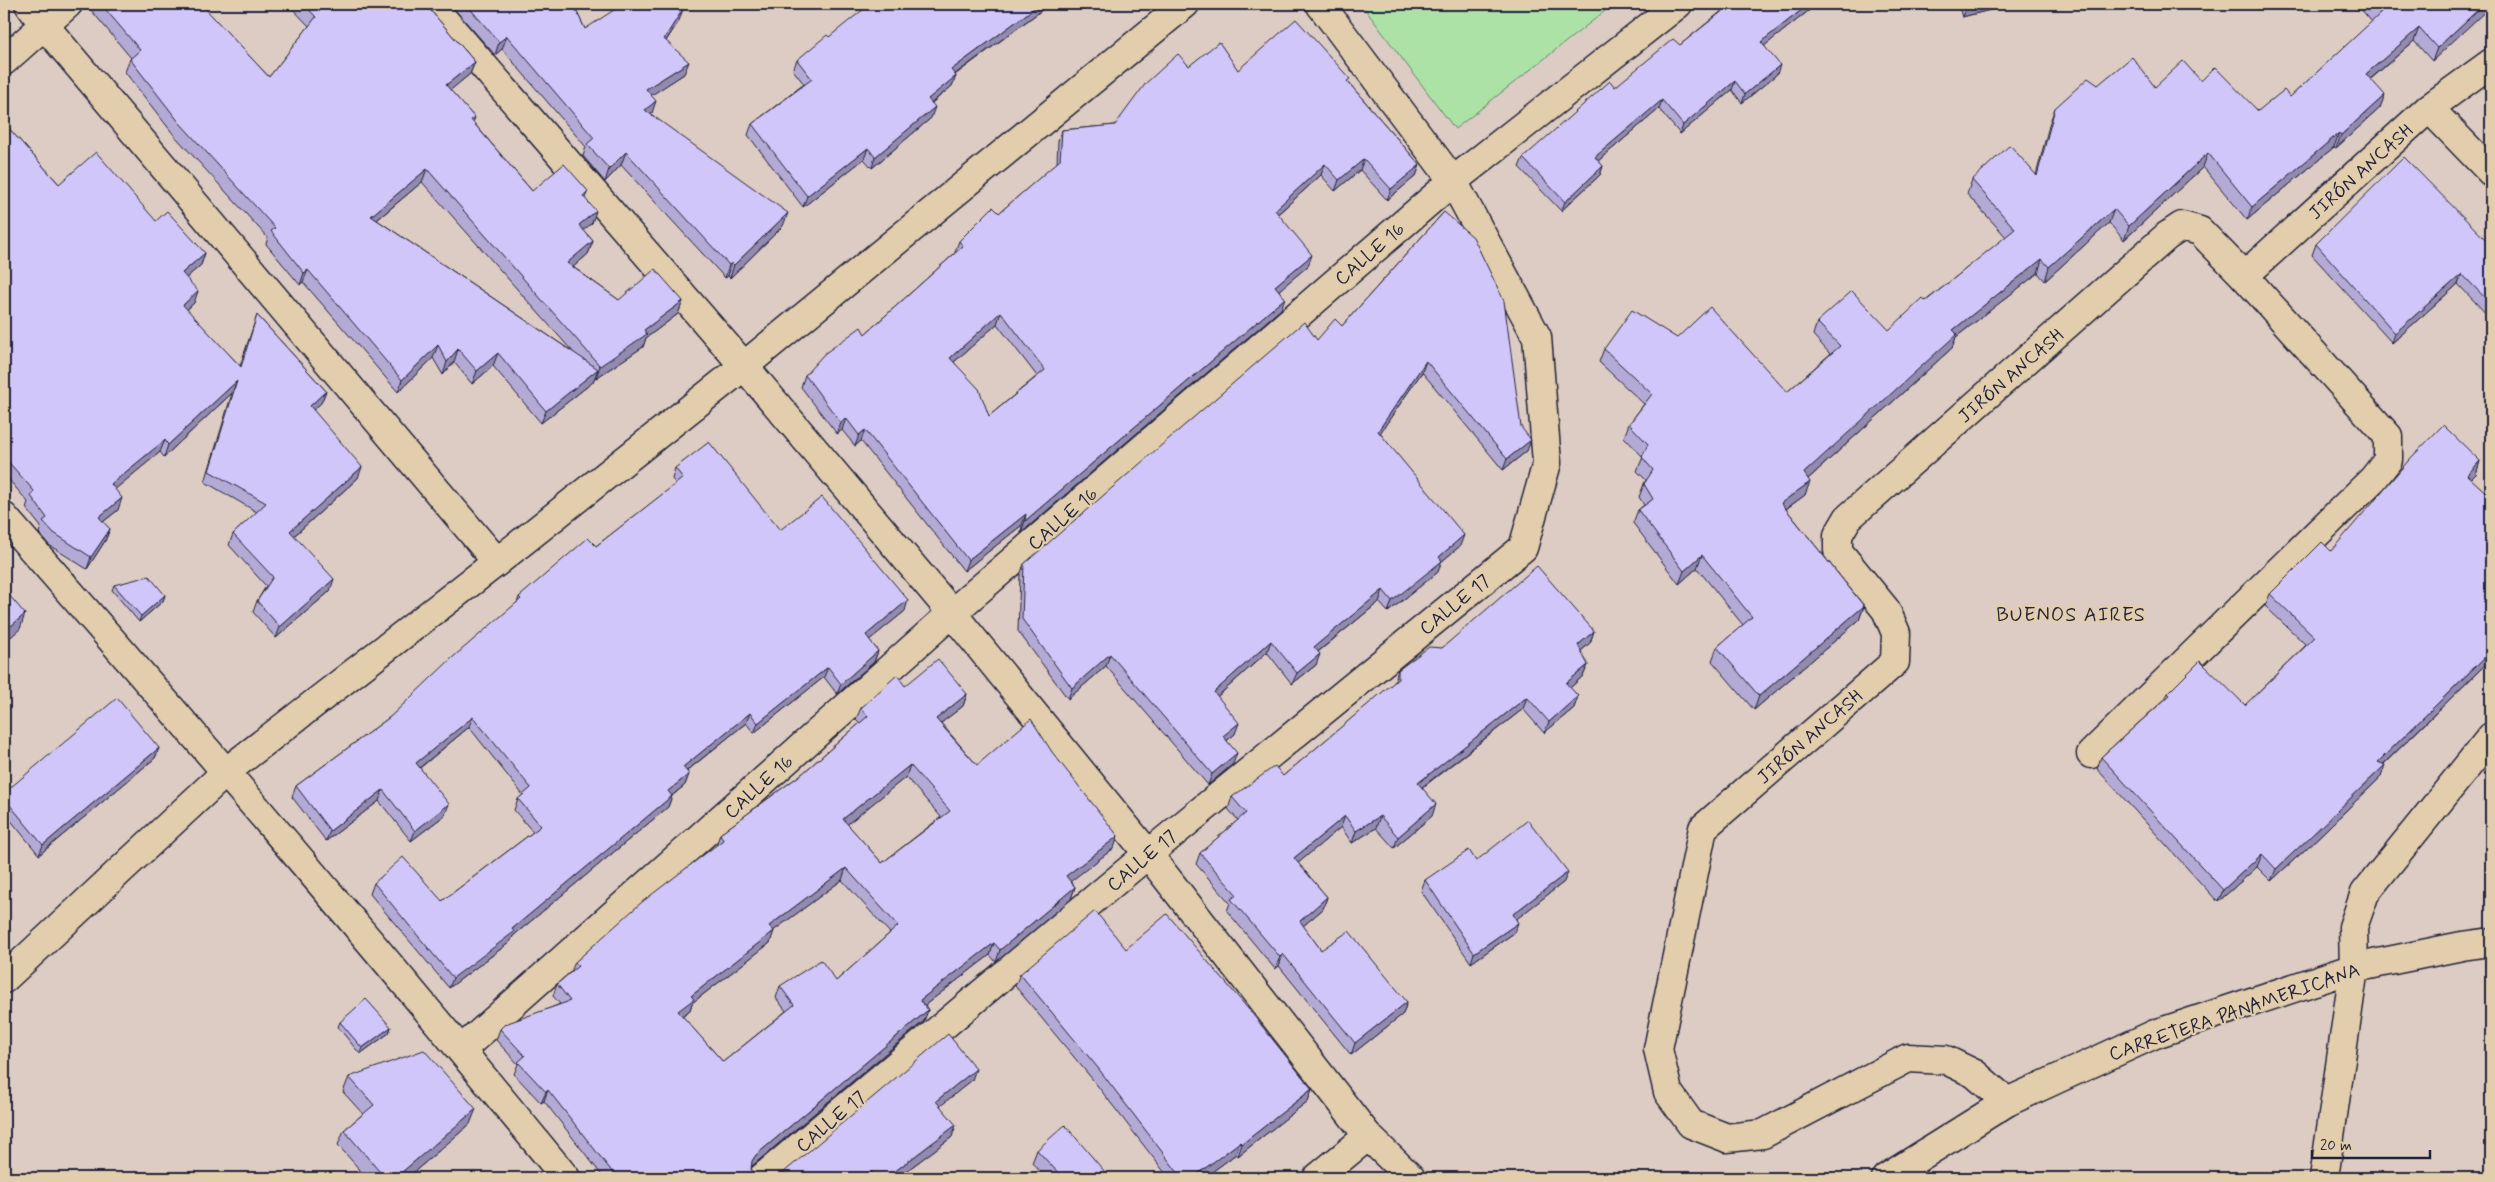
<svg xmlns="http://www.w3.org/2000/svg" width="2495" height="1182" viewBox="0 0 2495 1182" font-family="Mynerve,sans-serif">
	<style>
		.green { fill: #ace2a5; stroke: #678270 }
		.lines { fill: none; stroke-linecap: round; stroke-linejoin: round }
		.street-casing { stroke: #22223b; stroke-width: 31 }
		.primary-casing { stroke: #22223b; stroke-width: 31 }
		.street { stroke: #e2ceac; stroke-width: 28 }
		.primary { stroke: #e2ceac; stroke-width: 28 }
		.wall { fill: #b4aad6; stroke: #22223b; fill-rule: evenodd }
		.shaded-wall { fill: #928bae; stroke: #22223b }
		.building { fill: #d1c6f9; stroke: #22223b; fill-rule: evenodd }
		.labels { text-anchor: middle; stroke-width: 4.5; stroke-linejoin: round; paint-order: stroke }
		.street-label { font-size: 19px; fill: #22223b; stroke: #e2ceac }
		.neighbourhood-label { font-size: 20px; letter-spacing: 1px; fill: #22223b; stroke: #e2ceac }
	</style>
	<rect width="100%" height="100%" fill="#ddccc3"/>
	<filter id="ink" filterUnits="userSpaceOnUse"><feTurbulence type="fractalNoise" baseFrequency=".02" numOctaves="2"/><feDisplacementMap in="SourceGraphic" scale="10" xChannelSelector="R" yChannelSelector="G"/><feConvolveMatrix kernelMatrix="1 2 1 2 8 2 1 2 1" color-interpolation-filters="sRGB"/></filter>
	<g filter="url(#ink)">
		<polygon class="green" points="1361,4 1614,4 1455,129"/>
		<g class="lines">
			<defs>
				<g id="street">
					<polyline points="29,4 44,25 497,562"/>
					<polyline points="430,4 744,366 952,613 1148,854 1368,1136 1411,1178"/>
					<polyline points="4,61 68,4"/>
					<polyline points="2429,108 2491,172"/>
					<polyline points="2244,276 2429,108 2491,63"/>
					<path d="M 4,517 C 195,734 383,954 566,1178"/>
					<polyline points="4,979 227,771 497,562 744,366 1185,4"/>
					<polyline points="461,1050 952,613 1453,181 1678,4"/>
					<polyline points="2007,1102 1975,1074 1946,1060 1908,1058 1763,1134 1727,1138 1691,1124 1668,1092 1658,1049 1703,828 1895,662 1896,633 1886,610 1838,551 1838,535 1848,518 2167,236 2182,226 2200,231 2244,276 2388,436 2388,460 2373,479 2091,754"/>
					<polyline points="762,1178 1148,854 1523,548 1547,463 1537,337 1453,181 1320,4"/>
					<polyline points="1317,1178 1368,1136"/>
					<polyline points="2324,1178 2354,968 2353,927 2365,893 2491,737"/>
				</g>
				<polyline id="primary" points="1886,1178 2007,1102 2155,1034 2354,968 2462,946 2491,942"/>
			</defs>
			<use href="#street" class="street-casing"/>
			<use href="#primary" class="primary-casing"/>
			<use href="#street" class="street"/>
			<use href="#primary" class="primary"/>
		</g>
		<g class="wall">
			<path d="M 86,4 L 203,4 L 201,5 L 269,77 L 309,26 L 288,4 L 425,4 L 475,62 L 470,74 L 450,90 L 475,118 L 473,122 L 532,191 L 588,191 L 585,198 L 592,223 L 583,230 L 593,241 L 588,254 L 573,267 L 619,300 L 683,301 L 678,314 L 646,338 L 643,347 L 596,378 L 595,377 L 593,382 L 541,423 L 493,366 L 472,384 L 454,362 L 443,375 L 433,358 L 398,392 L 303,282 L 300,285 L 266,244 L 268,238 L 174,135 L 125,72 L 130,59 L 131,58 ZM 422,182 L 573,352 L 377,220 Z"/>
			<polygon points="450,4 573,4 585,29 679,21 666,41 684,74 651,95 652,113 651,114 783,226 730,278 728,276 725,278 621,165 605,182 583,156 586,147 502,49 495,55"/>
			<polygon points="1050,4 955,75 956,76 952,86 932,103 931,118 872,168 864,159 803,207 748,135 752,124 804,84 793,70 797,60 829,37"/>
			<polygon points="1722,4 1817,4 1764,46 1777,74 1742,103 1732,90 1680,134 1659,109 1598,161 1603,166 1600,175 1561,211 1519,167 1523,158 1615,87 1680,45 1724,9"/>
			<polygon points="1958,4 1999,4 1998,8 1962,17"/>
			<polygon points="2362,4 2491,4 2432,61 2414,41 2371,79 2380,108 2336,148 2334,147 2247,220 2203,167 2124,240 2109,223 2045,281 2038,273 1956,337 1952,348 1808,479 1805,495 1786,509 1864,606 1859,620 1754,710 1712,661 1717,647 1743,625 1697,568 1679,584 1633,523 1638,510 1644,505 1639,497 1644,484 1646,480 1637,471 1643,457 1624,437 1629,424 1644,404 1599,362 1604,349 1677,338 1787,392 1830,354 1813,335 1817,322 1889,330 2006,237 1967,194 1972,180 2036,175 2050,122 2055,108 2098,85 2155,87 2201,81 2258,111 2290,97 2372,22 2360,8"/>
			<path d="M 1189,66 L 1238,70 L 1348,82 L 1420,165 L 1416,176 L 1387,200 L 1360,170 L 1335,191 L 1321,175 L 1278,214 L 1308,266 L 1279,290 L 1281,309 L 1021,533 L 1022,525 L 964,571 L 861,441 L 855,446 L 842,430 L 837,434 L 801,387 L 805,375 L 865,334 L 955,253 L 955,252 L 959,241 L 999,213 L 1057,163 L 1058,141 L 1062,130 L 1115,125 ZM 997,324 L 1037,376 L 989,416 L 954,362 Z"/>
			<polygon points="4,123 59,184 156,221 205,253 201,265 186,278 194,303 187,310 240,366 257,315 326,391 321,403 313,410 358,478 294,536 330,591 276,638 253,612 257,601 266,586 229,545 233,534 257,512 205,482 232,393 164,457 160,452 115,489 118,510 103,522 110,529 105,541 87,569 49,545 39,533 41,527 26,508 28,502 4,474"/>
			<polygon points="1444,212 1521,427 1527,451 1503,470 1422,372 1380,433 1460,546 1441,562 1438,572 1388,612 1379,602 1318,652 1316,665 1292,684 1267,652 1217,697 1235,734 1227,740 1233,764 1208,785 1106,666 1068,699 1018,631 1020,575 1024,564 1317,340 1342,326"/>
			<polygon points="2316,244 2491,245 2491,319 2458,284 2392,343 2312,255"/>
			<polygon points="2480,461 2476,474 2471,478 2491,659 2384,764 2381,777 2308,847 2271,881 2257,867 2218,902 2097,769 2101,757 2165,699 2168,693 2245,705 2306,645 2265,606 2270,594 2331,551"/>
			<polygon points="675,468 780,530 905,611 869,640 878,651 874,662 837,694 824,677 754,733 746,723 687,771 689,774 685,785 672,796 668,807 513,936 510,942 449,988 370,894 374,883 442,901 533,832 514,810 518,799 523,795 469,727 420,768 445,815 411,841 379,801 326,841 292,797 296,786 390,717 517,603 519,597 596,546 676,484 672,479"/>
			<polygon points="114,585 165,595 163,601 139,622 112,590"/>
			<polygon points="1594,631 1590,643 1581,651 1588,665 1583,676 1570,688 1578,696 1574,708 1544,733 1523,709 1422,788 1432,816 1394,848 1376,828 1352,843 1341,827 1298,863 1327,897 1323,909 1303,926 1321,950 1407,1002 1403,1014 1351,1055 1279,966 1275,969 1227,911 1230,903 1196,864 1200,853 1238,820 1228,809 1232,797 1283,776 1394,683 1398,670 1442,648"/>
			<path d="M 905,686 L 967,694 L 963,706 L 941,723 L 977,765 L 1114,848 L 1070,881 L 1075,887 L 1071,899 L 996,962 L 990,955 L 925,1005 L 928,1010 L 924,1021 L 752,1166 L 751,1169 L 755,1177 L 756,1178 L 604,1178 L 544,1101 L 541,1103 L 514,1074 L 518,1064 L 496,1040 L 500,1029 L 560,1004 L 553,996 L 557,984 L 571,972 L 575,962 L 716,846 L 720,834 L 803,773 L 860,723 L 856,719 L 861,708 ZM 906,777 L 941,817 L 882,863 L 847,824 ZM 842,880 L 890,933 L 836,981 L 780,986 L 776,998 L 786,1011 L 723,1062 L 682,1016 L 690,1010 L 692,1003 L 770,943 L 773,931 Z"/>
			<polygon points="159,748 155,758 39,855 4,812 4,793"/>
			<polygon points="1476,861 1564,882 1516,919 1514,933 1471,963 1421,891 1425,880"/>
			<polygon points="1126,949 1312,1089 1308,1101 1238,1156 1236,1154 1204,1178 1169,1178 1093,1080 1015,986 1020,974"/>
			<polygon points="340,1022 391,1027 389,1033 360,1054 338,1027"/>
			<polygon points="349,1077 470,1124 407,1178 367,1178 338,1145 344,1130 363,1114 343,1092"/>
			<polygon points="972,1080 940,1106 952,1137 897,1178 777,1178"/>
			<polygon points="1037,1150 1110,1178 1046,1178 1032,1163"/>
		</g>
		<g class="shaded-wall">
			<polygon points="1040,4 1050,4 947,80 951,70"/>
			<polygon points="1809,4 1817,4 1758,51 1761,42"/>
			<polygon points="1984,4 1999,4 1998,8 1962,17 1965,9"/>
			<polygon points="2484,4 2491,4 2491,6 2432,61 2437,48"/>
			<polygon points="683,9 679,21 659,51 664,39"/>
			<polygon points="2419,28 2414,41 2361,87 2366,74"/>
			<polygon points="507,36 502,49 495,55 499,42"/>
			<polygon points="475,62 470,74 441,98 446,85"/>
			<polygon points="689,62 684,74 641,102 646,89"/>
			<polygon points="1780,65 1777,74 1742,103 1745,94"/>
			<polygon points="956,76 952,86 924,109 928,99"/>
			<polygon points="1735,81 1732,90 1680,134 1683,125"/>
			<polygon points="2385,95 2380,108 2336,148 2341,135"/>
			<polygon points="1662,100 1659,109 1592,166 1595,157"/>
			<polygon points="656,101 652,113 640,123 645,110"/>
			<polygon points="935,107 931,118 872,168 875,157"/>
			<polygon points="2339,133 2334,147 2247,220 2252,207"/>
			<polygon points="868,148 864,159 803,207 807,196"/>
			<polygon points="626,152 621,165 605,182 609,169"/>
			<polygon points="2208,153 2203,167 2124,240 2129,226"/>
			<polygon points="1364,159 1360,170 1335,191 1339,180"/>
			<polygon points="1325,164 1321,175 1270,221 1275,210"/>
			<polygon points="1420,165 1416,176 1387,200 1391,189"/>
			<polygon points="1603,166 1600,175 1561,211 1565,202"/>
			<polygon points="427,169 422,182 366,229 371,216"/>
			<polygon points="2114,209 2109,223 2045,281 2049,267"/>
			<polygon points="596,211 592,223 574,238 579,225"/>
			<polygon points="788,213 783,226 730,278 734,265"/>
			<polygon points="593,241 588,254 563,276 567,263"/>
			<polygon points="205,253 201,265 178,285 182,273"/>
			<polygon points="1312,255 1308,266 1271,297 1275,286"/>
			<polygon points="2042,259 2038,273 1956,337 1952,348 1799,487 1804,473 1953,330"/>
			<polygon points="732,263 728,276 725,278 729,265"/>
			<polygon points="308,270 303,282 300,285 304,273"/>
			<polygon points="2462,274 2458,284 2392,343 2395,333"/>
			<polygon points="198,291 194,303 179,317 183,305"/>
			<polygon points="1285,298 1281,309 1021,533 1025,521"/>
			<polygon points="683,301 678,314 646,338 643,347 596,378 600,366 644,330"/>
			<polygon points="1001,312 997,324 946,369 950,358"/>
			<polygon points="438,345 433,358 398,392 402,380"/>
			<polygon points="458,349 454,362 443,375 447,362"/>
			<polygon points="498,353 493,366 472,384 477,371"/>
			<polygon points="1426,361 1422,372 1374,442 1378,431"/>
			<polygon points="598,369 593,382 541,423 546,411"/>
			<polygon points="237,381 232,393 164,457 168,445"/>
			<polygon points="326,391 321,403 305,418 310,406"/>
			<polygon points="846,418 842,430 837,434 841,423"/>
			<polygon points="865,430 861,441 855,446 859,435"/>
			<polygon points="165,440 160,452 107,496 111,484"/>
			<polygon points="1531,440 1527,451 1503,470 1507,459"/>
			<polygon points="2480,461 2476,474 2463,487 2467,475"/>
			<polygon points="362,467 358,478 286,543 290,531"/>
			<polygon points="1810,482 1805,495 1776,516 1781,503"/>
			<polygon points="122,498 118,510 94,529 99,517"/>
			<polygon points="1026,514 1022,525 964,571 968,560"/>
			<polygon points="110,529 105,541 87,569 91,557"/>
			<polygon points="1464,535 1460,546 1441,562 1438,572 1388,612 1392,601 1439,557"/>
			<polygon points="1702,555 1697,568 1679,584 1684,571"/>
			<polygon points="334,579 330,591 276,638 280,627"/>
			<polygon points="1383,590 1379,602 1310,658 1314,647"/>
			<polygon points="165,595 163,601 139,622 141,616"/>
			<polygon points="908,600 905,611 862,646 866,635"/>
			<polygon points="1864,606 1859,620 1754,710 1759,696"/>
			<polygon points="25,614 20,629 4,643 4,632"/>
			<polygon points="1594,631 1590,643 1574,657 1578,645"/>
			<polygon points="1271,641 1267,652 1210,703 1214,692"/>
			<polygon points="878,651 874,662 837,694 841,684"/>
			<polygon points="2491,651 2491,659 2373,774 2378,762"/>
			<polygon points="1110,654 1106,666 1068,699 1072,688"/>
			<polygon points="1320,654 1316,665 1292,684 1297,673"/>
			<polygon points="1588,665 1583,676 1562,695 1566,683"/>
			<polygon points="828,667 824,677 754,733 758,723"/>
			<polygon points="967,694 963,706 932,730 936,719"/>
			<polygon points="1578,696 1574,708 1544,733 1549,722"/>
			<polygon points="1527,697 1523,709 1413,794 1418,783"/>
			<polygon points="750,713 746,723 679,777 683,767"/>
			<polygon points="473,717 469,727 412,774 416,763"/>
			<polygon points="1239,723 1235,734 1219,747 1223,736"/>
			<polygon points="159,748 155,758 39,855 43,845"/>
			<polygon points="1237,753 1233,764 1208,785 1212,774"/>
			<polygon points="910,765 906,777 839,831 843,819"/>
			<polygon points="2385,765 2381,777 2308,847 2271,881 2276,869"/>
			<polygon points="689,774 685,785 664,802 668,791"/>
			<polygon points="383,790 379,801 326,841 330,831"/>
			<polygon points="672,796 668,807 513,936 510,942 449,988 453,978"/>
			<polygon points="449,804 445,815 411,841 415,831"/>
			<polygon points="1436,804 1432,816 1394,848 1398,837"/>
			<polygon points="1345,816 1341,827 1290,870 1294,858"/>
			<polygon points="1380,816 1376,828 1352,843 1356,831"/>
			<polygon points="1118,836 1114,848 1062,888 1066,876"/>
			<polygon points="2262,854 2257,867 2218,902 2223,890"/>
			<polygon points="846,868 842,880 765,937 769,926"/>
			<polygon points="1568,872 1564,882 1509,925 1513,914"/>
			<polygon points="1075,887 1071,899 996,962 1000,950"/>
			<polygon points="1327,897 1323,909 1295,933 1300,921"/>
			<polygon points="1518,923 1514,933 1471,963 1474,953"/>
			<polygon points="774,931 770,943 692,1003 690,1010 674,1022 678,1011 691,996"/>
			<polygon points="994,943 990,955 916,1012 920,1000"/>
			<polygon points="1283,954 1279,966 1275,969 1280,957"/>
			<polygon points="1407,1002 1403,1014 1351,1055 1355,1043"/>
			<polygon points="928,1010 924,1021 752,1166 748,1172 752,1161 756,1155"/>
			<polygon points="391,1027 389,1033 360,1054 362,1048"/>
			<polygon points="976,1069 972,1080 932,1113 936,1101"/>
			<polygon points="1312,1089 1308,1101 1238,1156 1242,1144"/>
			<polygon points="548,1090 544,1101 541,1103 546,1092"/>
			<polygon points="476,1109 470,1124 407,1178 395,1178"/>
			<polygon points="956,1125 952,1137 897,1178 886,1178"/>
			<polygon points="1240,1142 1236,1154 1204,1178 1192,1178"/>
			<polygon points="872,1172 869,1178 864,1178"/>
		</g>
		<g class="building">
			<polygon points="101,4 201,4 269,77 316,17 304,4 425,4 475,62 446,85 475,118 471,120 532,191 564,164 588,191 583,196 596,211 579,225 593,241 567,263 619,300 655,269 683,301 644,330 647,334 600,366 427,169 371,216 598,369 546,411 498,353 477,371 458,349 447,362 438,345 402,380 308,270 304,273 271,231 275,228 179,122 130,59 140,50"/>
			<polygon points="466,4 573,4 585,29 623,4 675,4 683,9 664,39 689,62 646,89 656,101 645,110 788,213 734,265 732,263 729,265 626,152 609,169 587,144 594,138 507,36 499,42"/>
			<polygon points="870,4 1040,4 951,70 956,76 928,99 935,107 875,157 868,148 807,196 752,124 812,79 797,60 827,35 829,37"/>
			<polygon points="1729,4 1809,4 1761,42 1780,65 1745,94 1735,81 1683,125 1662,100 1595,157 1603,166 1565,202 1523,158 1610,81 1615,87 1673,39 1680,45 1730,5"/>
			<polygon points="1963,4 1984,4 1965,9"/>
			<polygon points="2373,4 2484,4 2437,48 2419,28 2366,74 2385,95 2341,135 2339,133 2252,207 2208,153 2129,226 2114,209 2049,267 2042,259 1953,330 1957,334 1804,473 1810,482 1781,503 1864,606 1759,696 1717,647 1752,617 1702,555 1684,571 1638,510 1653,499 1644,484 1653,470 1642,457 1648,444 1629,424 1652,394 1604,349 1632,310 1677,338 1710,307 1787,392 1840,346 1817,322 1852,291 1889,330 1923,298 1926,301 2015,229 1972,180 2010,145 2037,176 2055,108 2088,78 2098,85 2132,57 2155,87 2183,61 2201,81 2215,67 2258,111 2284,90 2290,97 2381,13"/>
			<path d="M 1296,19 L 1350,79 L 1347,81 L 1420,165 L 1391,189 L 1364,159 L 1339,180 L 1325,164 L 1275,210 L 1312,255 L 1275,286 L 1285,298 L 1025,521 L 1026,514 L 968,560 L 865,430 L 859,435 L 846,418 L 841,423 L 805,375 L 824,354 L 861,327 L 865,334 L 963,246 L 959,241 L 993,207 L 999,213 L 1060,160 L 1062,130 L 1115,125 L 1146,83 L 1178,54 L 1189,66 L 1219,42 L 1238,70 ZM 1001,312 L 1045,370 L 989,416 L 979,389 L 950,358 Z"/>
			<polygon points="4,123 59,184 96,152 156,221 167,211 205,253 182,273 198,291 183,305 241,367 257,315 326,391 310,406 362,467 290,531 334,579 280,627 257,601 273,577 233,534 266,503 209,471 237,381 168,445 165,440 111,484 122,498 99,517 110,529 91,557 54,533 43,521 47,518 31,496 34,491 4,457"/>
			<polygon points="2404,157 2491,245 2491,304 2462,274 2395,333 2316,244"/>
			<polygon points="1444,212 1473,237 1504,301 1521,427 1531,440 1507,459 1426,361 1378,431 1464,535 1439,557 1442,561 1392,601 1383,590 1314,647 1320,654 1297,673 1271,641 1214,692 1239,723 1223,736 1237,753 1212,774 1110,654 1072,688 1022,619 1024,564 1304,322 1317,340 1335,319 1342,326"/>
			<polygon points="2443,425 2480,461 2467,475 2491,497 2491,651 2378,762 2385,765 2312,835 2276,869 2262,854 2223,890 2101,757 2170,695 2168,693 2200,661 2245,705 2284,667 2315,637 2270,594 2322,542 2331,551 2408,461"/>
			<polygon points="709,442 780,530 822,497 908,600 866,635 878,651 841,684 828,667 758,723 750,713 683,767 689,774 668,791 672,796 512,929 514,932 453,978 374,883 403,857 442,901 541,826 518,799 531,788 473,717 416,763 449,804 415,831 383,790 330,831 296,786 390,717 452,658 521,599 519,597 588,538 596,546 683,478 675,468"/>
			<polygon points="1537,566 1594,631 1578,645 1588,665 1566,683 1578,696 1549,722 1527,697 1418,783 1436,804 1398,837 1380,816 1356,831 1345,816 1294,858 1327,897 1300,921 1321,950 1349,931 1407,1002 1355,1043 1283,954 1280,957 1231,899 1237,895 1200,853 1246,813 1232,797 1275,766 1283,776 1398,679 1398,670 1429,647 1442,648"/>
			<polygon points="149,576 165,595 141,616 114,585"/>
			<polygon points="4,589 25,614 4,632"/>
			<path d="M 938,659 L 967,694 L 936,719 L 977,765 L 1031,719 L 1052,752 L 1118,836 L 1066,876 L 1075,887 L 1000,950 L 994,943 L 920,1000 L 928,1010 L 756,1155 L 752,1161 L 751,1169 L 755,1177 L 756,1178 L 617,1178 L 548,1090 L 546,1092 L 518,1062 L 525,1056 L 500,1029 L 505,1024 L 570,1001 L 557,984 L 578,966 L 575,962 L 642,902 L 723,840 L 720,834 L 803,773 L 868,716 L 861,708 L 897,675 L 905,686 ZM 910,765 L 950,811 L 882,863 L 843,819 ZM 846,868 L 898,926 L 836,981 L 821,960 L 780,986 L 794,1005 L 723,1062 L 678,1011 L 694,999 L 691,996 L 774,931 L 769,926 Z"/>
			<polygon points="117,698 159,748 43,845 4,798 4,793"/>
			<polygon points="1528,820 1568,872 1513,914 1518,923 1474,953 1425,880 1469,850 1476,861"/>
			<polygon points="1095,911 1126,949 1167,914 1250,1011 1312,1089 1242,1144 1240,1142 1192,1178 1182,1178 1098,1068 1020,974"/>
			<polygon points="366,999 391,1027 362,1048 340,1022"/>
			<polygon points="948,1034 976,1069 936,1101 956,1125 886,1178 877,1178 872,1172 864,1178 777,1178"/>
			<polygon points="424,1050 476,1109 395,1178 385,1178 344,1130 374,1105 349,1077"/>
			<polygon points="1065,1125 1110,1178 1063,1178 1037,1150"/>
		</g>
	</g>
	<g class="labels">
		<g class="street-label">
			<text transform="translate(2360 171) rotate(-42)" y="7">JIRÓN ANCASH</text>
			<text transform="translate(1369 253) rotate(-41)" y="7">CALLE 16</text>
			<text transform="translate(2010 375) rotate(-41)" y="7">JIRÓN ANCASH</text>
			<text transform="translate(1062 518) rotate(-41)" y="7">CALLE 16</text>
			<text transform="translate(1454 604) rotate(-39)" y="7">CALLE 17</text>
			<text transform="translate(1809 736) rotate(-41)" y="7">JIRÓN ANCASH</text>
			<text transform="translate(758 786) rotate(-42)" y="7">CALLE 16</text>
			<text transform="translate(1141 860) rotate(-40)" y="7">CALLE 17</text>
			<text transform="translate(2234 1011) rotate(-19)" y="7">CARRETERA PANAMERICANA</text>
			<text transform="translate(830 1121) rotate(-40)" y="7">CALLE 17</text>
		</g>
		<g class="neighbourhood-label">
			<text x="2071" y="621">BUENOS AIRES</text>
		</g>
	</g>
	<rect width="2495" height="1182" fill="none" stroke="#e2ceac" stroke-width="20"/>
	<rect x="10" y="10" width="2475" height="1162" fill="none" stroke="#22223b" stroke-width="2" filter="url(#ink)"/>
	<path d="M2312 1150v8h118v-8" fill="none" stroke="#22223b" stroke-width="2.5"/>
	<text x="2320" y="1150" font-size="15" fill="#22223b" stroke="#e2ceac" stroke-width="4" paint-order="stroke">20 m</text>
</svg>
